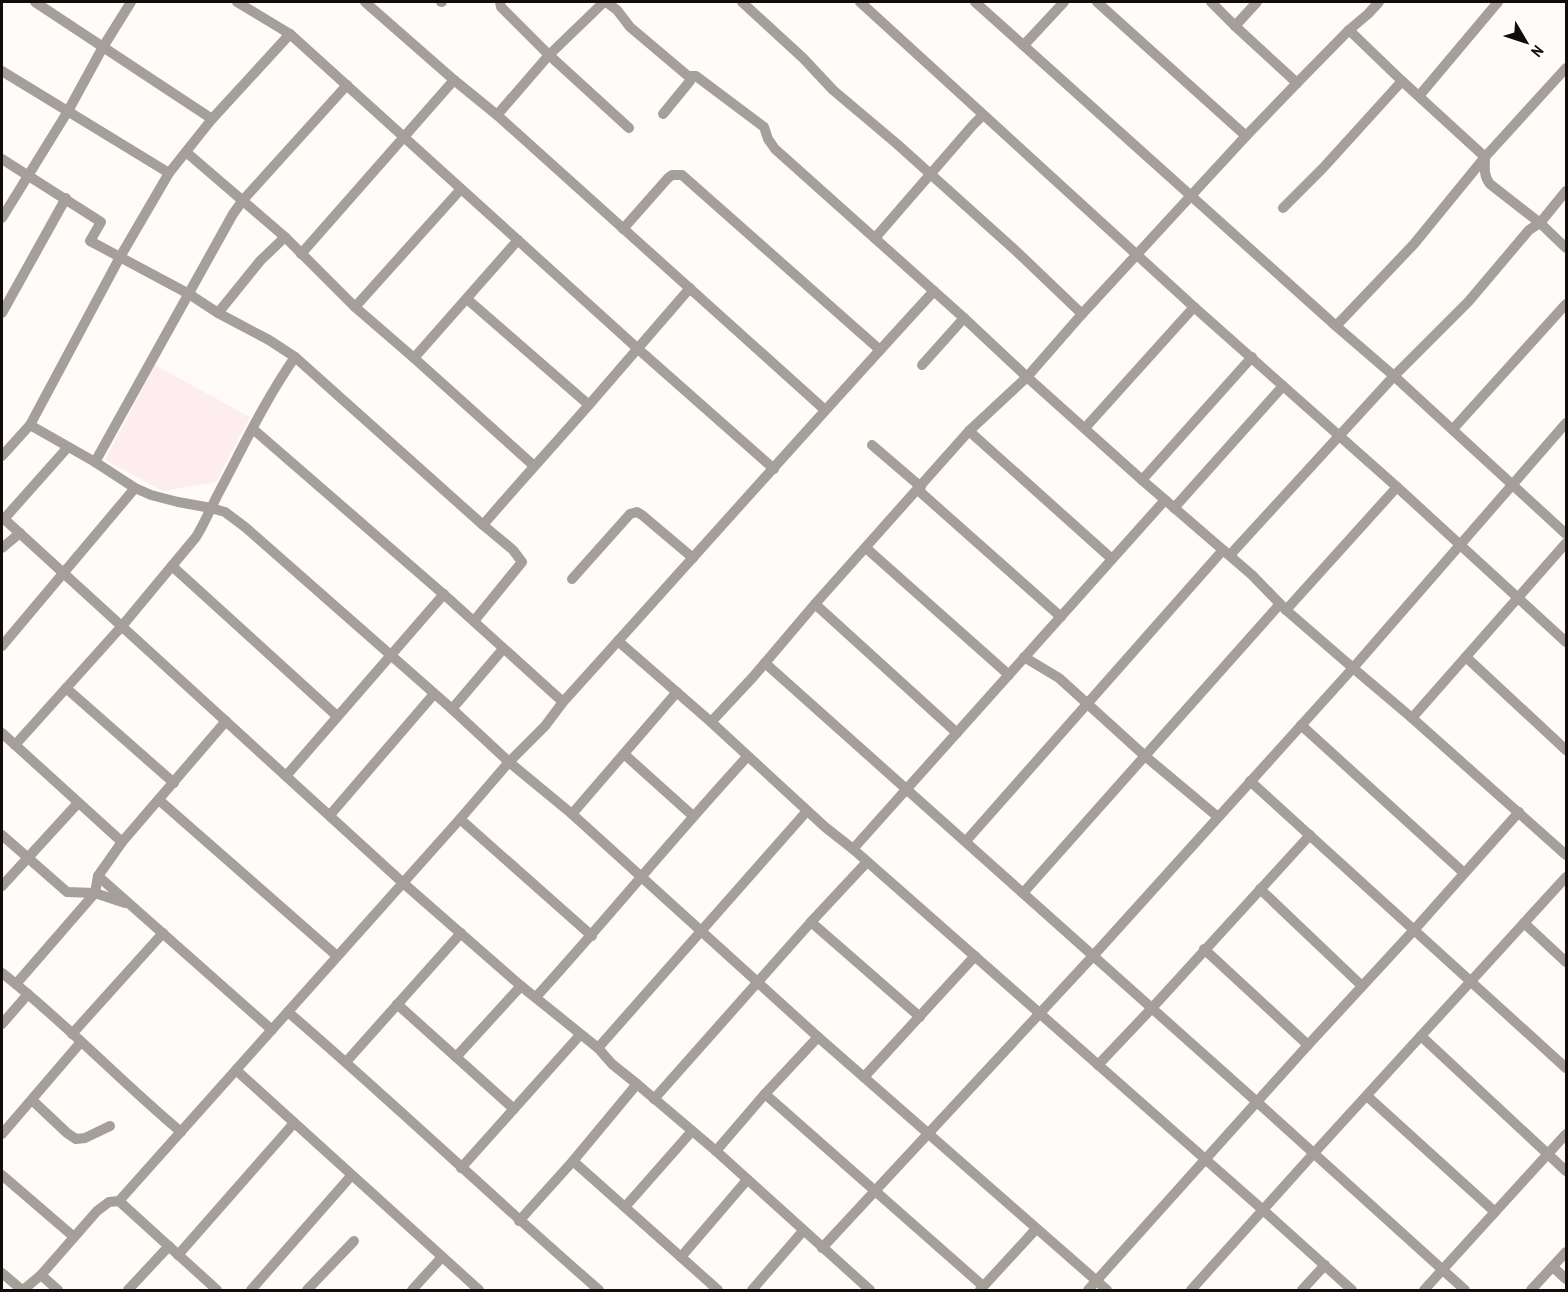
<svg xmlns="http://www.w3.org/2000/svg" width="1568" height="1292" viewBox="0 0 1568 1292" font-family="'Archivo Narrow',sans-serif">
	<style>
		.education { fill: #feedef }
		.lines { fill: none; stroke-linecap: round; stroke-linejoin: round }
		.minor { stroke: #a49f98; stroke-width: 10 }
	</style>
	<rect width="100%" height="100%" fill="#fefbf8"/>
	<polygon class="education" points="155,365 250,417 216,482 163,491 105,460"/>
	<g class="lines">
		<g class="minor">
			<polyline points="35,2 212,119"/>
			<polyline points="237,2 290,34 637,348 774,469"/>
			<polyline points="365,2 454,80 497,115 825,410"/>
			<polyline points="441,2 442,2"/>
			<polyline points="500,2 501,7 549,55 629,128"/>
			<polyline points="606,2 617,10 630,27 688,76 696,76 764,127 768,139 775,149 964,318 1027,377 1142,480 1252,575 1286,610 1353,668 1412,718 1566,855"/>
			<polyline points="742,2 803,58 833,90 897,144 1015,250 1082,314"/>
			<polyline points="860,2 1194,307 1397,487"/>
			<polyline points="975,2 1336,326 1394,376 1566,534"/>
			<polyline points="1097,2 1246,136"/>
			<polyline points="1211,2 1235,26 1297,83"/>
			<polyline points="1235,26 1257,2"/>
			<path d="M 1349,30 L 1402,81 L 1485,157 C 1485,167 1483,175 1490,184 L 1540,223 L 1566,248"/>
			<polyline points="1024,45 1064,2"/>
			<polyline points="2,71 169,173"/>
			<polyline points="1419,96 1498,2"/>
			<polyline points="663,114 690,81 692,76"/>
			<polyline points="497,115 549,55 604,2"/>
			<polyline points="186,152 285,237"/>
			<polyline points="2,159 101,222 90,241 189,294 218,313 269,340 295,357 483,525 513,550 522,562 474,621"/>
			<polyline points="1283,208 1323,168 1402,81"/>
			<polyline points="2,218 68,111 103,47 131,2"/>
			<polyline points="623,229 668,178 672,175 682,175 880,350"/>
			<polyline points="875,238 973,125 983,115"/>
			<polyline points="301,254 454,80"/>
			<polyline points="467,299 589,405"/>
			<polyline points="355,307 461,189"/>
			<polyline points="2,313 66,198"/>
			<polyline points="218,313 260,261 285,237 355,307 414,358 533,465"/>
			<polyline points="1336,326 1414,244 1485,157 1566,68"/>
			<polyline points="414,358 518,240"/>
			<polyline points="922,365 964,318"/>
			<polyline points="30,425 95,462 135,488 151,495 178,502 211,508 225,512 245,527 452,709 509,762 572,814 818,1037 1107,1290"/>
			<polyline points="1085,428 1194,307"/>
			<polyline points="253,429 449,599 563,702"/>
			<polyline points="1453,429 1566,304"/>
			<polyline points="969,431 1112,559"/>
			<polyline points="872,445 921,487"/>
			<polyline points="2,456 30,425 120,257 169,173 212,119 290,34"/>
			<polyline points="95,462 233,214 243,200 347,85"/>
			<polyline points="1142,480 1252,357"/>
			<polyline points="918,490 1061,617"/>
			<polyline points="1174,508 1283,386"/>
			<polyline points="2,517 402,882 521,986 598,1048 612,1064 637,1084 716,1151 870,1290"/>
			<polyline points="4,519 68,447"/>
			<path d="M 483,525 C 517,485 553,446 588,406 C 622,367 656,327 690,288"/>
			<polyline points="2,548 20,533"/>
			<polyline points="866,548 1009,675"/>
			<polyline points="1230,555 1394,376 1469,301 1529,230 1540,223 1566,191"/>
			<polyline points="172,566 337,716"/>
			<polyline points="572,579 630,514 637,512 642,515 693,558"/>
			<polyline points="815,604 957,733"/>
			<polyline points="1286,610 1397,487 1566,642"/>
			<polyline points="618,641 711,722 825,827 853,849 1263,1210 1352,1290"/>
			<polyline points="2,646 135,488"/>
			<polyline points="1024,657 1059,678 1145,756 1218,817"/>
			<polyline points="1466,657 1566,750"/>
			<polyline points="765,663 1257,1102 1465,1290"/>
			<polyline points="66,688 174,783"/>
			<polyline points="452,709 503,649"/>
			<polyline points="1412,718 1566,543"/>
			<polyline points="711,722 753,677 815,604 969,431 1027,377 1082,314 1246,136 1297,83 1349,30 1368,14 1379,2"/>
			<polyline points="1301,725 1464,873"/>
			<polyline points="2,733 122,842"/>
			<path d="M 15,745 L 122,626 L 196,537 C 204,524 210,510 217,496 C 242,449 265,400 295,357"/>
			<polyline points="624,754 693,816"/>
			<polyline points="286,776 444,594"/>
			<polyline points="1250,781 1566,1068"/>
			<polyline points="159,800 337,956"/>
			<polyline points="572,814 677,692"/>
			<polyline points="330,815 434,694"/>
			<polyline points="460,819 592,936"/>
			<polyline points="2,835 67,892 95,893 125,903"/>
			<polyline points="966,841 1223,550"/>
			<polyline points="853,849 1165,500"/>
			<polyline points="98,876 272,1030"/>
			<polyline points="2,886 78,803"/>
			<polyline points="1260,889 1362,986"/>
			<polyline points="1023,893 1280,604"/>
			<polyline points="811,922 920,1017"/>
			<polyline points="1524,923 1566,962"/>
			<polyline points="1204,949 1308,1045"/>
			<path d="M 2,973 C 65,1022 120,1081 181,1132"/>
			<polyline points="16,984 95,893 98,876 122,842 226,721"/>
			<path d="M 536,997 C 608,918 675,835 747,757"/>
			<polyline points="397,1004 514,1109"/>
			<path d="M 288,1012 C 393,1102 494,1199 599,1290"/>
			<polyline points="2,1024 28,994"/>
			<polyline points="72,1034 163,933"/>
			<polyline points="1421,1036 1566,1171"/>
			<polyline points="598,1048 807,811"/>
			<polyline points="456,1057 521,986"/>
			<polyline points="346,1062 461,933"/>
			<polyline points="1098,1065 1152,1008 1310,835"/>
			<polyline points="236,1070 479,1290"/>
			<polyline points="864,1077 975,956"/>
			<polyline points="765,1094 983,1286"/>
			<polyline points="1367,1096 1495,1212"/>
			<polyline points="654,1099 811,922 867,862"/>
			<polyline points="32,1100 67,1133 76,1139 85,1138 110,1126"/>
			<polyline points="2,1134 81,1042"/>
			<polyline points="716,1151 764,1095 818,1037"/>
			<polyline points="573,1161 718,1290"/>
			<polyline points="461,1168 580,1035"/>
			<polyline points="2,1175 74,1237"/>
			<polyline points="119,1201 217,1290"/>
			<polyline points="625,1207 692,1131"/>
			<polyline points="519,1221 573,1161 637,1084"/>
			<polyline points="822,1248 1093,956 1353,668 1566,423"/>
			<polyline points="178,1255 294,1123"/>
			<polyline points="681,1257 747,1180"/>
			<polyline points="1553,1267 1566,1279"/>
			<polyline points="2,1273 22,1290"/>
			<polyline points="41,1275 58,1290"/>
			<path d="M 23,1290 L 41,1275 L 97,1211 L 109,1202 L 119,1201 L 460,819 L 509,762 L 545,726 L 563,702 C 687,565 809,427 934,291"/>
			<polyline points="128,1290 169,1246"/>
			<polyline points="251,1290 351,1176"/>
			<polyline points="307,1290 354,1241"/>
			<polyline points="412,1290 442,1257"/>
			<polyline points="752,1290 803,1231"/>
			<polyline points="980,1290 1036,1229"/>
			<polyline points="1088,1290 1308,1045 1414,930 1519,812"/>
			<polyline points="1191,1290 1314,1153 1566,877"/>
			<polyline points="1302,1290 1325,1265"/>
			<polyline points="1424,1290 1566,1134"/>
			<polyline points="1531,1290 1566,1252"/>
		</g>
	</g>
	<rect width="1568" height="1292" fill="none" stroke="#120d08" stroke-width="6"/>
	<g transform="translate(1526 42) rotate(129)" stroke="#ffffff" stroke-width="4.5" paint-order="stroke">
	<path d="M0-4.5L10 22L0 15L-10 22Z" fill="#120d08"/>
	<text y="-9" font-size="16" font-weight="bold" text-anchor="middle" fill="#120d08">N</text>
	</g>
</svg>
